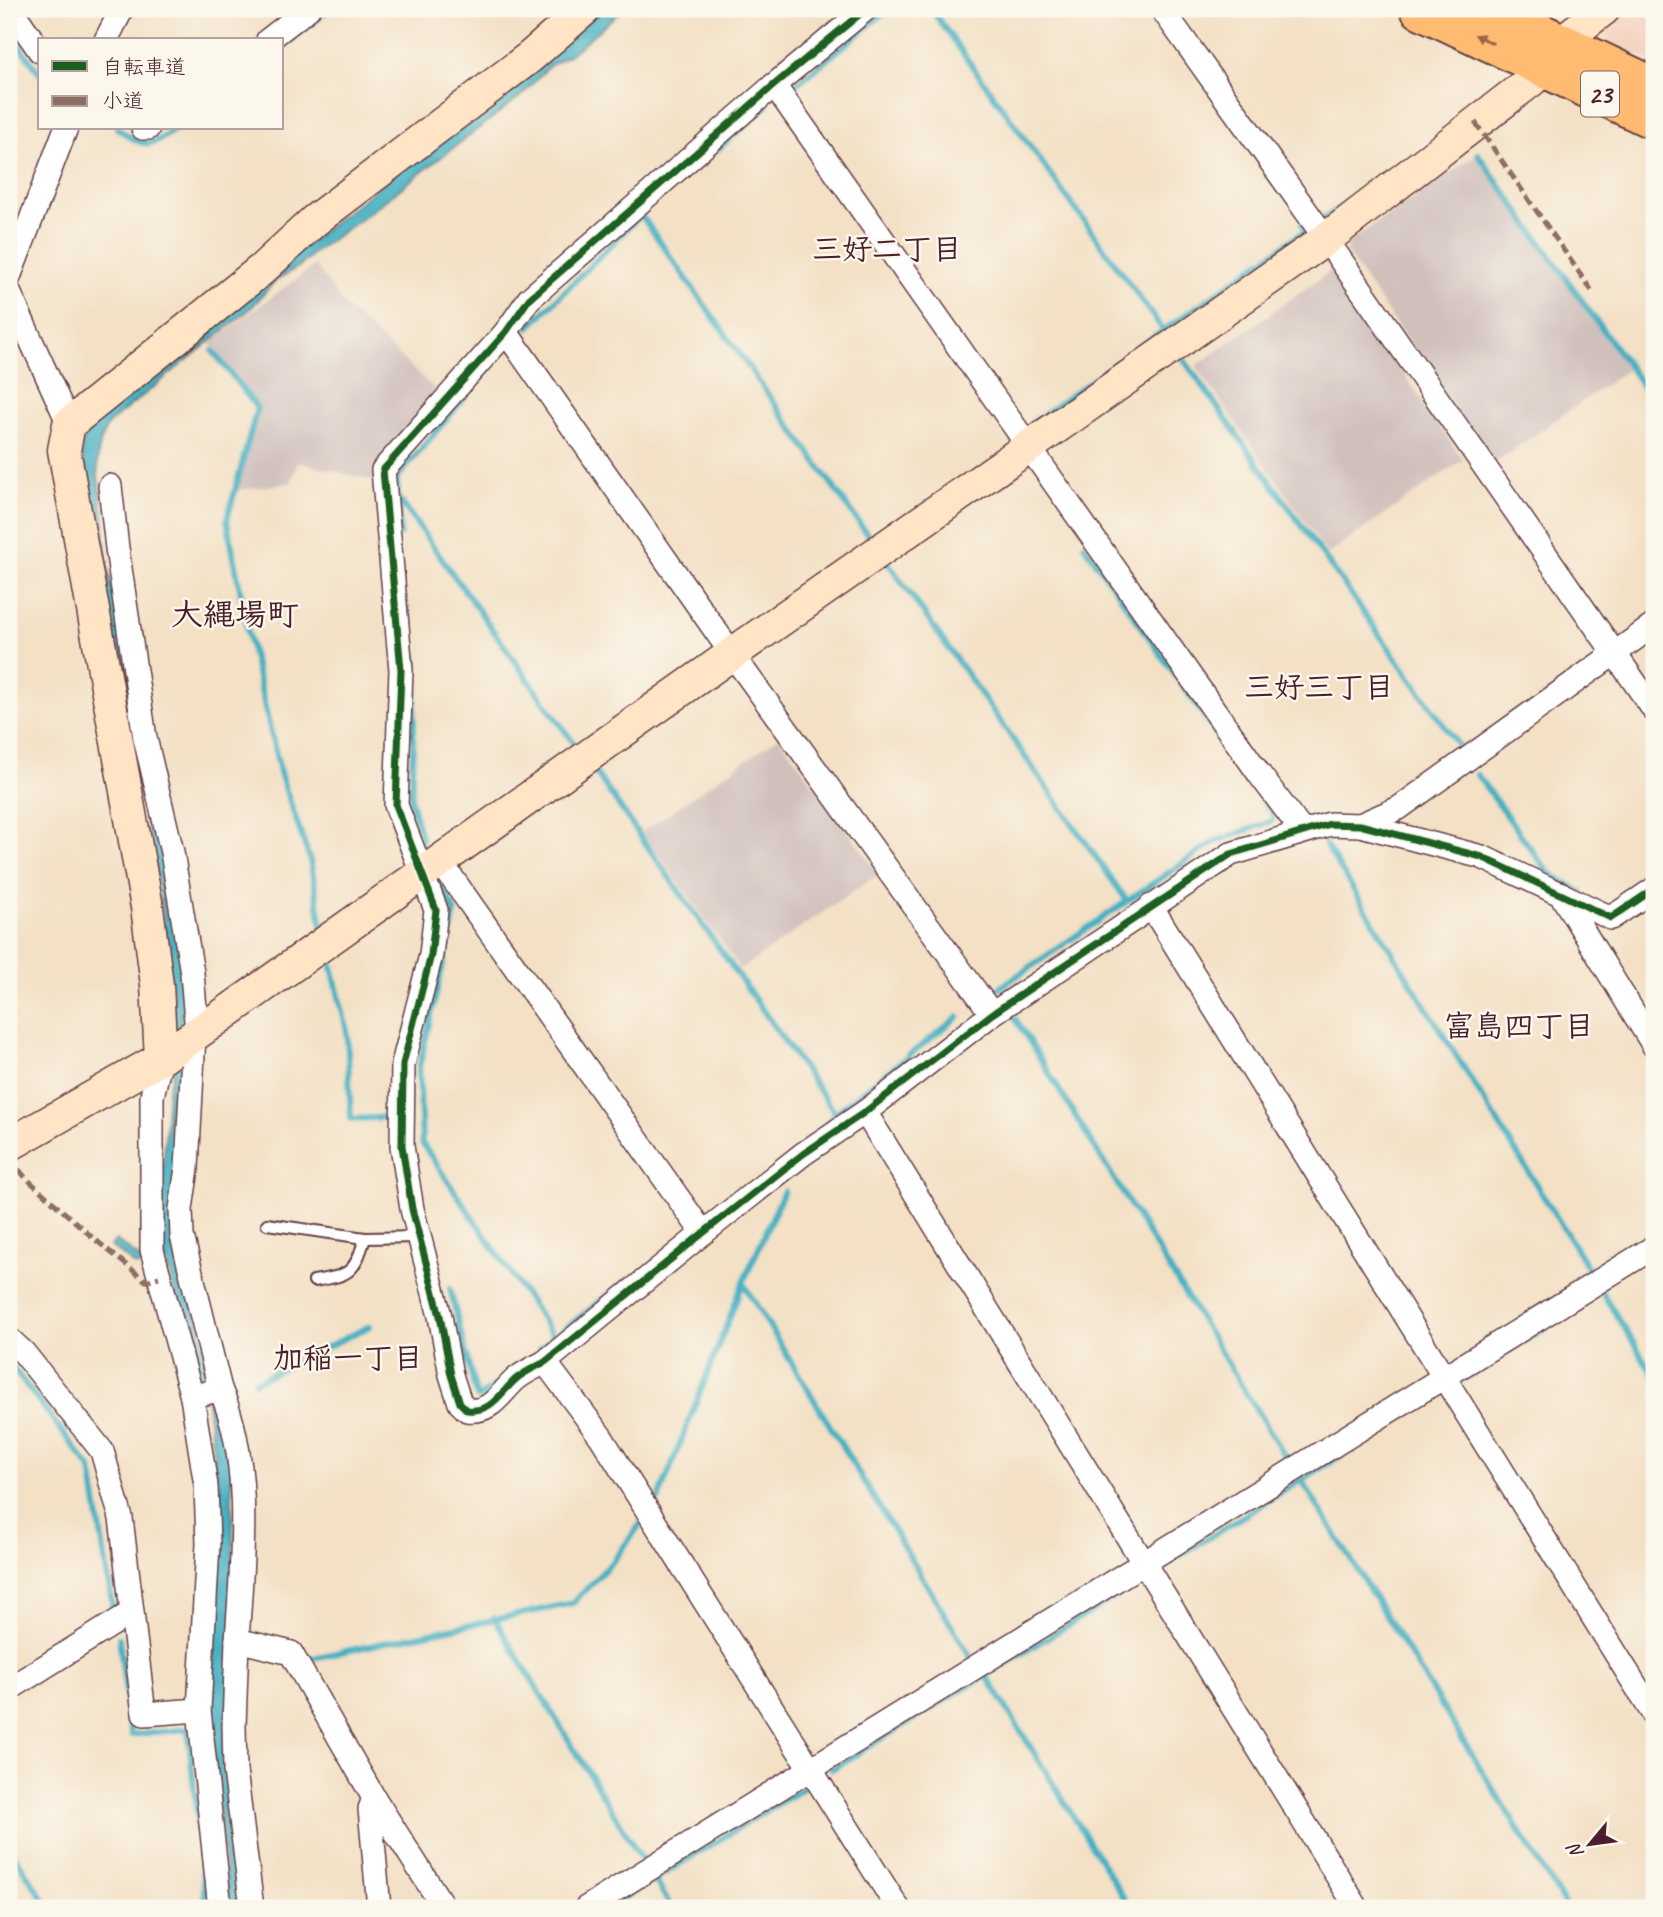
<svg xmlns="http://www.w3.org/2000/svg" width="1663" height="1917" viewBox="0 0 1663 1917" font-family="Caveat,'Klee One',sans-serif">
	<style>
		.built { fill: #f4d3c1 }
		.industrial { fill: #d0c0bc }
		.water { fill: #44b0c2; stroke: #476876; stroke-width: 2 }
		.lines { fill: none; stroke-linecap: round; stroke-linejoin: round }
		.stream { stroke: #44b0c2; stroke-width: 6 }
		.lane-casing { stroke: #633c42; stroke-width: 14 }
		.street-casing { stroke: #633c42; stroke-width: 26 }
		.secondary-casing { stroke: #633c42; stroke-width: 35 }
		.highway-casing { stroke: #633c42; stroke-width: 42 }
		.lane { stroke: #fff; stroke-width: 10 }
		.street { stroke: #fff; stroke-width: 23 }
		.secondary { stroke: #ffe4c6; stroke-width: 32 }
		.highway { stroke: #ffbb71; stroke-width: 38 }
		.quiet { stroke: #8d6e63; stroke-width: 5; stroke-dasharray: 10 5; stroke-linecap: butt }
		.cycleway-casing { stroke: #fbf7ec; stroke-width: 11 }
		.cycleway { stroke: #1b5e20; stroke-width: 7 }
		.oneway { fill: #9b654a }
		.labels { text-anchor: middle; stroke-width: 5; stroke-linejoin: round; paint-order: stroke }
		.shield { fill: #fbf7ec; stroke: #7f6065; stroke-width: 2 }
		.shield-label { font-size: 26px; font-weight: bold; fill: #4a1f2b }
		.neighbourhood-label { font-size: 30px; font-weight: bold; fill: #4a1f2b; stroke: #fbf7ec }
		.quarter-label { font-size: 32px; font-weight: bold; fill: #4a1f2b; stroke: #fbf7ec }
	</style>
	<rect width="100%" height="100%" fill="#fbf7ec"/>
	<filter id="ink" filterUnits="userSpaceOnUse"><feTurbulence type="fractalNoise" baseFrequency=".0143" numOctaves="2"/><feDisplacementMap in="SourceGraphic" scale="14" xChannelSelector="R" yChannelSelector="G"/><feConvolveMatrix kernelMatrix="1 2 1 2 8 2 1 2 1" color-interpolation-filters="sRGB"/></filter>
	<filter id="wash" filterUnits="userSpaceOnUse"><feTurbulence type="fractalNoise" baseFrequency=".00686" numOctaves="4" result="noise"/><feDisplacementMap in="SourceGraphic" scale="28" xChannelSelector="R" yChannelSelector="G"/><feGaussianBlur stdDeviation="1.57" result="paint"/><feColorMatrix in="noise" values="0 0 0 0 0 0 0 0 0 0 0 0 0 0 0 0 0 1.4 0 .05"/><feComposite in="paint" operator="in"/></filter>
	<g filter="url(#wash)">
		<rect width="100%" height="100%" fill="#f3e0c5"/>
		<polygon class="built" points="1620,9 1654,9 1654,62 1611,41 1602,22"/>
		<g class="industrial">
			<polygon points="1478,154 1630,368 1493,464 1346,252 1348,243"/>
			<polygon points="315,265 345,306 439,393 375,481 298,462 291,483 238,490 259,408 210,343"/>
			<polygon points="1332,270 1463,460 1328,554 1196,366"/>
			<polygon points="779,737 879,874 741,969 642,832"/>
		</g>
		<path class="water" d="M 601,9 L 623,9 L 571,54 L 549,66 L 522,95 L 357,222 L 314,252 L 300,266 L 276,280 L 250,309 L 109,423 C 89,454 100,486 104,519 C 105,532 105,545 106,557 L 170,890 L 186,998 L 181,1020 L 182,1103 L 172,1214 L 225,1433 L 231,1464 L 244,1908 L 229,1908 L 213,1743 L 212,1689 L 219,1522 L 214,1456 L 207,1402 L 192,1361 L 166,1260 L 136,1266 L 111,1246 L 116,1240 L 142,1260 L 164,1254 L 161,1202 L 168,1090 L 175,1065 L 173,994 L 160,894 L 100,587 L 100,561 L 82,460 L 82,442 L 97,417 L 297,252 Z"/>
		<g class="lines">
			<g class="stream">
				<polyline points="931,9 1163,330"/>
				<polyline points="1092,9 1102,14 1109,9"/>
				<polyline points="9,31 40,74"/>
				<polyline points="282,48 329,9"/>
				<polyline points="798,83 889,9"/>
				<path d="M 117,128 C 145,148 148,149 177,128"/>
				<polyline points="718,149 766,107"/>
				<polyline points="1478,154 1654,402"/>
				<polyline points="641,215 869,537"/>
				<polyline points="1325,218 1352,199"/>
				<polyline points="528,328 636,220"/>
				<polyline points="213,351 257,408 227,520 250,643 281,776 310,860 322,927"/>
				<polyline points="1184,360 1458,745"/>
				<polyline points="1033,422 1306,230 1302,224"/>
				<polyline points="399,499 575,745"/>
				<polyline points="400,534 397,478 489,368"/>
				<polyline points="889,564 1127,901"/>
				<polyline points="406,607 416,661 411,801 422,841"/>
				<polyline points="593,769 835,1113"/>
				<polyline points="1477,775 1548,872 1581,892"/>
				<polyline points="1325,844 1588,1268"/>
				<polyline points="440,884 455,912 419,1067 422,1143 554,1337"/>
				<polyline points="330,958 347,1031 351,1119 396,1117"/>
				<polyline points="998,989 1214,842 1272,821 1273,814 1084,545"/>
				<polyline points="1015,1018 1288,1461"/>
				<polyline points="823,1129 835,1113 958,1017"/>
				<polyline points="743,1283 972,1659"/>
				<polyline points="450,1289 476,1394 478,1398 496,1385"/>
				<polyline points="1602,1292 1654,1376"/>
				<polyline points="540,1348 627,1280"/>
				<polyline points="9,1363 91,1469 113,1610"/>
				<polyline points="1461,1381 1554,1322"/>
				<polyline points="255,1382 370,1326"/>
				<polyline points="1301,1479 1567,1908"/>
				<polyline points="658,1500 743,1283 784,1191"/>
				<polyline points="1168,1563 1438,1395"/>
				<polyline points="494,1618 644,1863"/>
				<polyline points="119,1638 131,1735 188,1729 206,1908"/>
				<polyline points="308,1659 573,1603 614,1560 642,1522"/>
				<polyline points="986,1675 1130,1908"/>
				<polyline points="832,1769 1137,1583"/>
				<polyline points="9,1847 49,1908"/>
				<polyline points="654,1879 672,1908"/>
				<polyline points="608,1908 810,1784"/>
			</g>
		</g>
	</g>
	<g filter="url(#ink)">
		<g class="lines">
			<defs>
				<g id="lane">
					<polyline points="267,1224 365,1238 419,1237"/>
					<path d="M 314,1281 C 350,1275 354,1274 365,1238"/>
				</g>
				<g id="street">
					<polyline points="11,9 40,51"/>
					<path d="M 866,9 L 774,85 L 529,299 L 506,332 L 383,470 L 401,670 L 396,805 L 436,910 L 431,955 L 403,1064 L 402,1146 L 412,1209 L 440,1316 L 451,1375 L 460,1403 L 467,1410 C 492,1413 500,1393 516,1379 C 524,1372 536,1367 545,1362 L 703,1233 L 803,1154 L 865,1112 L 992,1014 L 1231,854 L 1330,824 L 1360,825 L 1482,857 L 1611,918 L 1654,889"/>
					<polyline points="1162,9 1326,239 1654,710"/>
					<polyline points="106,40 122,9"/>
					<polyline points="268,40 308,9"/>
					<polyline points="774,85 1260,775 1302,831"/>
					<polyline points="143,128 148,128"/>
					<polyline points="9,277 66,128"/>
					<polyline points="9,292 69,424"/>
					<polyline points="506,332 732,654 992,1014"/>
					<polyline points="110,486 117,548 145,738 172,852 192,973 197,1033"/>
					<polyline points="1360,825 1399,808 1654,625"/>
					<polyline points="440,861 703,1233"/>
					<polyline points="1560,893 1654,1046"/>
					<polyline points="1151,906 1654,1715"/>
					<polyline points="194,1035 187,1168 181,1209 182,1236 220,1389"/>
					<polyline points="161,1058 152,1096 152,1250 192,1397 206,1486 208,1544 199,1710 220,1908"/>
					<polyline points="865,1112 1357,1908"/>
					<polyline points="9,1339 24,1353 102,1451 121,1518 144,1714 199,1710"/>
					<polyline points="545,1362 601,1437 898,1908"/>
					<path d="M 192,1397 L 220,1389 C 253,1460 242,1564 237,1640 L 291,1653 L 374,1798 L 444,1908"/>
					<polyline points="237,1640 234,1726 235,1770 252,1908"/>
					<polyline points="9,1689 132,1612"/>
					<polyline points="374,1798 370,1809 379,1908"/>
					<polyline points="586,1908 1654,1247"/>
				</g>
				<g id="secondary">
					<polyline points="161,1058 157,985 147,907 64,450 69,424 261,270 314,221 530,57 585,9"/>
					<polyline points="9,1145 165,1056 732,654 1326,239 1546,69 1561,42 1604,9"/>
				</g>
				<g id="highway">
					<polyline points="1420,9 1654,120"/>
					<polyline points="1490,9 1654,87"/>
				</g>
			</defs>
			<use href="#lane" class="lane-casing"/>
			<use href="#street" class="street-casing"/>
			<use href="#secondary" class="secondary-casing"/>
			<use href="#highway" class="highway-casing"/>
			<use href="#lane" class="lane"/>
			<use href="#street" class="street"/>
			<use href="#secondary" class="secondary"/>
			<use href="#highway" class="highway"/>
			<g class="quiet">
				<polyline points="1475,122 1594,294"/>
				<polyline points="9,1158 26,1178 92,1237 146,1281 159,1277"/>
			</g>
			<defs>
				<path id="cycleway" d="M 866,9 L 774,85 L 529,299 L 506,332 L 383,470 L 401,670 L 396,805 L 436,910 L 431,955 L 403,1064 L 402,1146 L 412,1209 L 440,1316 L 451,1375 L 460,1403 L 467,1410 C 492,1413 500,1393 516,1379 C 524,1372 536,1367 545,1362 L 703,1233 L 803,1154 L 865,1112 L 992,1014 L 1231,854 L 1330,824 L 1360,825 L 1482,857 L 1611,918 L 1654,889"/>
			</defs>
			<use href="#cycleway" class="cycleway-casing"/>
			<use href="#cycleway" class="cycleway"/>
		</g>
		<defs><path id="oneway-solid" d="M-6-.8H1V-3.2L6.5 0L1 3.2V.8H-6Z" transform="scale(1.75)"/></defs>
		<use class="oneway" href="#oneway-solid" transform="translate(1484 39) rotate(-155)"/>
	</g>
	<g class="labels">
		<rect class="shield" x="1581" y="71.5" width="38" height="45" rx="5"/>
		<g class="shield-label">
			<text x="1600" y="103">23</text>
		</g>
		<g class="neighbourhood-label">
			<text x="887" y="259">三好二丁目</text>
			<text x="1319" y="697">三好三丁目</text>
			<text x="1519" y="1036">富島四丁目</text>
			<text x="348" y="1368">加稲一丁目</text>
		</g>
		<g class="quarter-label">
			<text x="235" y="625">大縄場町</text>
		</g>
	</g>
	<rect width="1663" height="1917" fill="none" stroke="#fbf7ec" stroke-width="35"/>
	<rect x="38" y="38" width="245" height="91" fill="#fbf7ec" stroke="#b4a19f" stroke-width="2"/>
	<rect x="52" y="61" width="35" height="10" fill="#1b5e20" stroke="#b4a19f" stroke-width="2"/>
	<text x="102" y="74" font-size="21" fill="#4a1f2b">自転車道</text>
	<rect x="52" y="96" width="35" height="10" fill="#8d6e63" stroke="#b4a19f" stroke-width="2"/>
	<text x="102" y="108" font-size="21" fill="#4a1f2b">小道</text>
	<g transform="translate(1590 1844) rotate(241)" stroke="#fbf7ec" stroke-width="5" paint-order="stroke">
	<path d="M0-5L12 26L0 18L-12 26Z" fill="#4a1f2b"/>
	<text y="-10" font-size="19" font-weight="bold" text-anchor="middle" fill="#4a1f2b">N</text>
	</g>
</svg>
